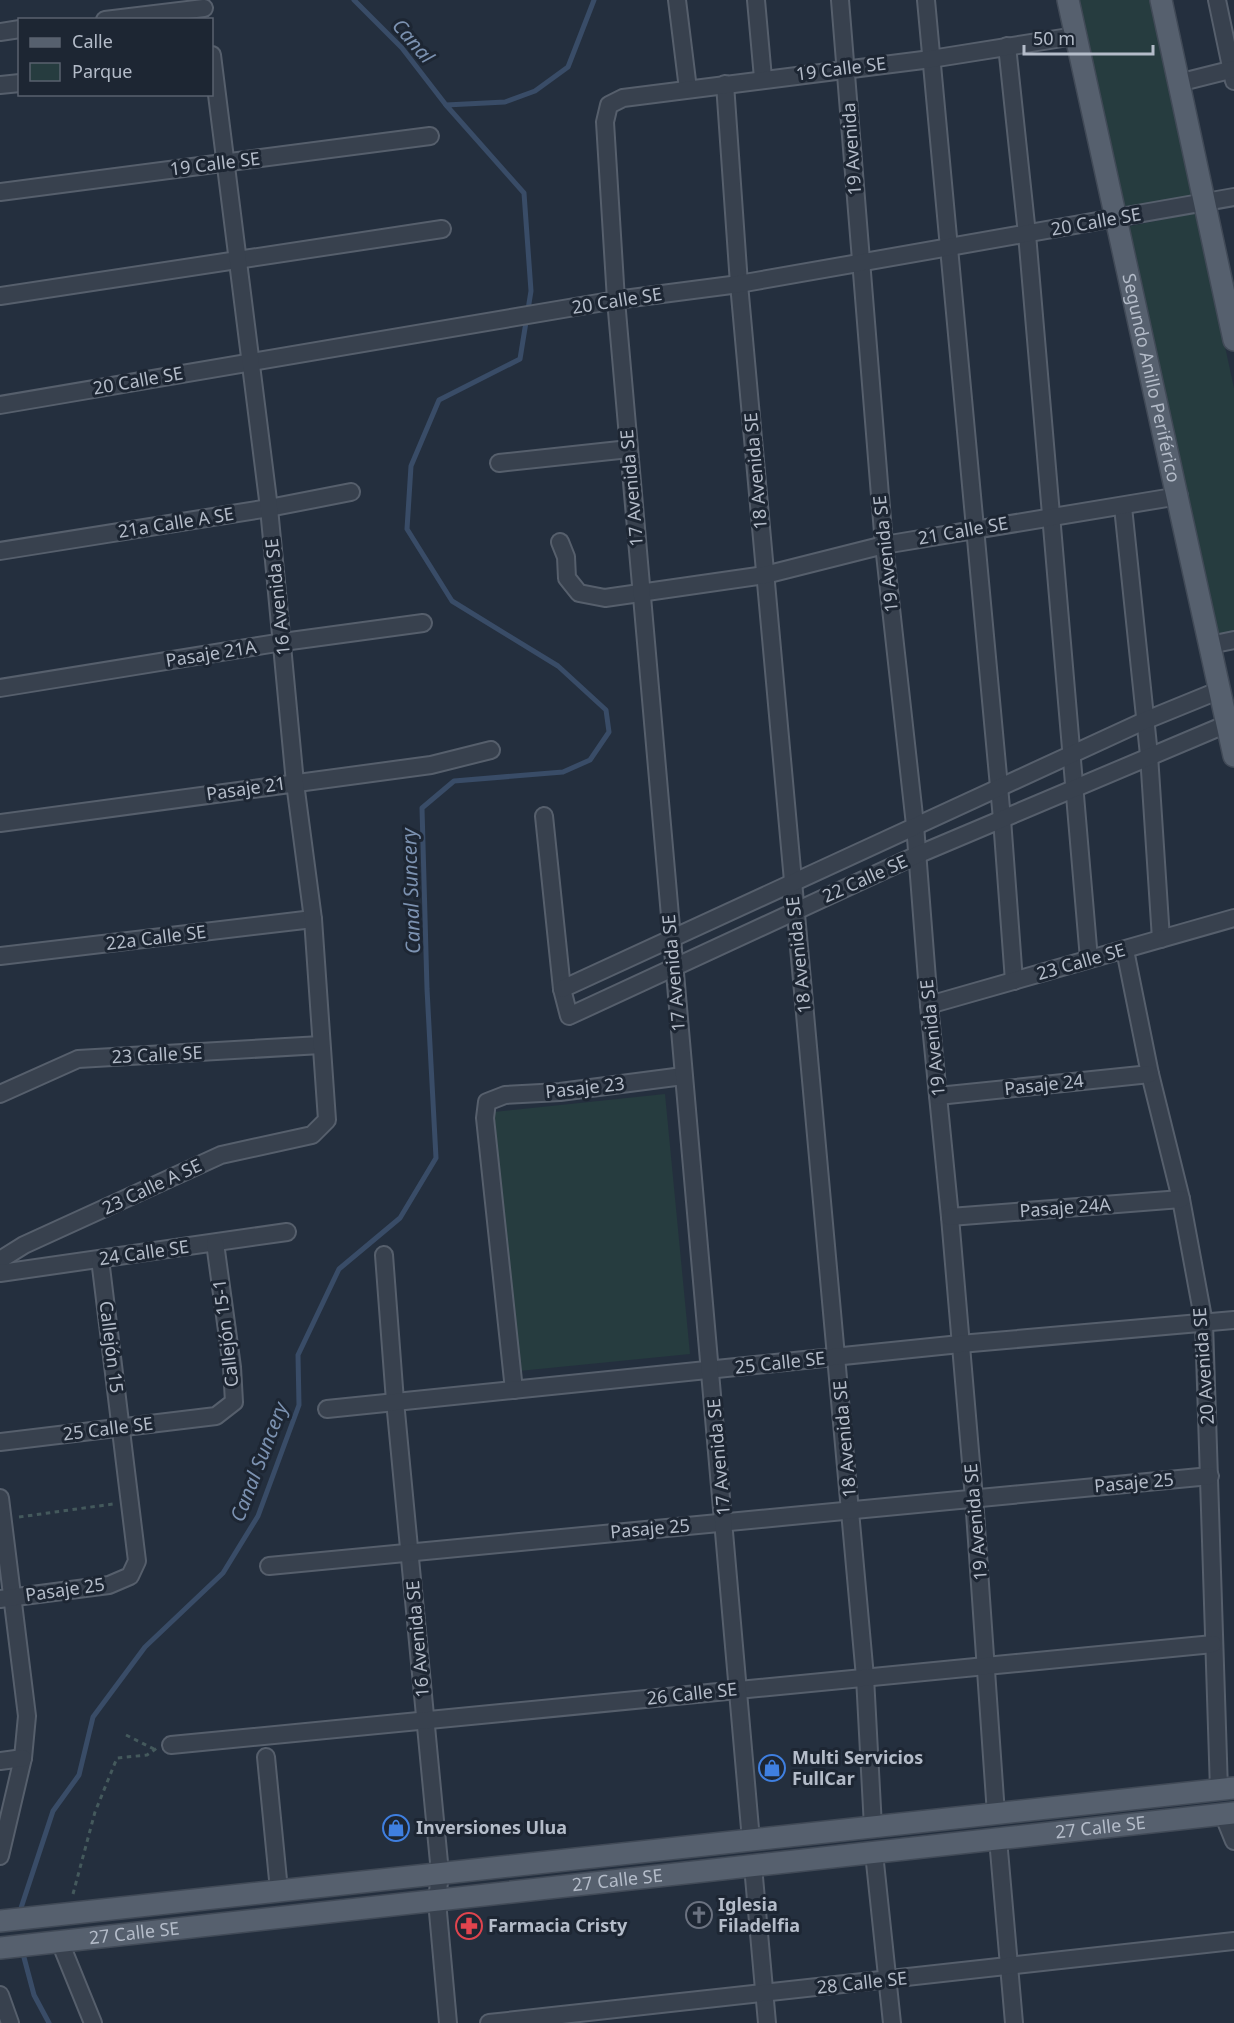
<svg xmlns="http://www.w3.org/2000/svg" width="1234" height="2023" viewBox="0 0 1234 2023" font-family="'Noto Sans',sans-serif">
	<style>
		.green { fill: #263c3f }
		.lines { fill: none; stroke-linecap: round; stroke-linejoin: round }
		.stream { stroke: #394c67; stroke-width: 5 }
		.minor-casing { stroke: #565f6c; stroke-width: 20 }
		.major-casing { stroke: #414a57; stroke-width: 24 }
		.path { stroke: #44595c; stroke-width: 3; stroke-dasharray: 4.5 4.5; stroke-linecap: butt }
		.minor { stroke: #38414e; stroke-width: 16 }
		.major { stroke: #56606e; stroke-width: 21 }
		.labels { text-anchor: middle; stroke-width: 6; stroke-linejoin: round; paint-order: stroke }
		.street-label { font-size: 18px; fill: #b4bcc9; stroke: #1d2633 }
		.poi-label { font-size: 18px; font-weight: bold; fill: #b4bcc9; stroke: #1d2633; text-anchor: start }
		.water-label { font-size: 20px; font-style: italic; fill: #7c92b1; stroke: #1d2633 }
	</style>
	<rect width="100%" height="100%" fill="#242f3e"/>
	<g class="green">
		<polygon points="1069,0 1160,0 1200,201 1116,214"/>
		<polygon points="1196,213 1234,388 1234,631 1217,634 1126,227"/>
		<polygon points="665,1094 690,1354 519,1371 494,1112"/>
	</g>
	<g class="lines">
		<g class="stream">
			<polyline points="354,0 402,48 446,105"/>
			<polyline points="19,1914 53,1811 79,1775 93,1717 145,1647 223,1573 258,1516 299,1405 298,1355 339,1269 400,1218 436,1158 427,989 422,808 454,781 563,772 590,760 609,732 606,710 558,666 452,601 407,529 411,466 439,400 520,359 531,291 524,193 446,105 505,102 535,91 568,67 594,0"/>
			<polyline points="22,1950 34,1995 49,2023"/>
		</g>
		<defs>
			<g id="minor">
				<polyline points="677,0 688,89"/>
				<polyline points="756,0 763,78"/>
				<polyline points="840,0 884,545 915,825 929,1005 950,1217 974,1498 996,1814"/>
				<polyline points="926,0 1002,819 1014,981"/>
				<polyline points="1217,0 1234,81"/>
				<polyline points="105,20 204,8"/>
				<polyline points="0,32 20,29"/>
				<polyline points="1007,46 1027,234 1089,959"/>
				<polyline points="1178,83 1234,69"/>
				<polyline points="725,84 739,284 865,1677 873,1827"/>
				<polyline points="0,85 20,83"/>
				<polyline points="0,192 430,136"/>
				<polyline points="0,296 442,229"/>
				<polyline points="0,405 616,300 739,284 1234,197"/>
				<polyline points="499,463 629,449"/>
				<polyline points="1123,507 1149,755 1161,939"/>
				<polyline points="560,542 566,557 567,578 579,593 605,598 765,575 884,545 1179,496"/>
				<polyline points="0,551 269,508 351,492"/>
				<polyline points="1210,645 1234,640"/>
				<polyline points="0,688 283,642 423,623"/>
				<polyline points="544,816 562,989 569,1016 917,855 1227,724"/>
				<polyline points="0,823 431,765 491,750"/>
				<polyline points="1125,950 1150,1074 1181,1199 1204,1323 1219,1790"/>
				<polyline points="0,956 313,919"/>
				<polyline points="562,989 1144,721 1220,690"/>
				<polyline points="929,1005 1234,918"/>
				<polyline points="0,1094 78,1059 321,1045"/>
				<polyline points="938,1096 1150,1074"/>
				<polyline points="950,1217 1181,1199"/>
				<polyline points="384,1255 395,1401 440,1873 437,1901 448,2023"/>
				<polyline points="0,1260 24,1245 221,1155 312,1135 327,1120 313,919 295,783 269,508 212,55"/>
				<polyline points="0,1273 287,1232"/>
				<polyline points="514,1390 485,1118 487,1102 505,1095 560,1092 683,1076"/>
				<polyline points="327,1409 960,1344 1234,1320"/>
				<polyline points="0,1442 216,1416 234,1402 232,1367 215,1243"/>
				<polyline points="0,1498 27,1716 23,1758 0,1856"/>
				<polyline points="269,1566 1210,1476"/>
				<polyline points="0,1599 109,1585 130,1576 137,1561 100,1259"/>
				<polyline points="171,1745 1213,1644"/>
				<polyline points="266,1757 279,1890"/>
				<polyline points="0,1761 23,1758"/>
				<polyline points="1223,1814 1234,1841"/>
				<polyline points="998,1839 1014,2023"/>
				<polyline points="751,1840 616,300 605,122 609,105 623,98 931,59 1075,36"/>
				<polyline points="874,1853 892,2023"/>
				<polyline points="753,1866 767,2023"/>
				<polyline points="60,1942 93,2023"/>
				<polyline points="0,1995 10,2023"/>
				<polyline points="489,2023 1234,1941"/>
			</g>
			<g id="major">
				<path id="s1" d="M 1068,0 L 1234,756"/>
				<polyline points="1161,0 1234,340"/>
				<polyline points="0,1921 1234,1788"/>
				<path id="s2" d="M 0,1948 L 1234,1813"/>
			</g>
		</defs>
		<use href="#minor" class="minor-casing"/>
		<use href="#major" class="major-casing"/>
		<g class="path">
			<polyline points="19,1517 113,1504"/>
			<polyline points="126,1735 154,1749"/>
			<polyline points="73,1894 95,1812 117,1758 147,1755 157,1748"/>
		</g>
		<use href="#minor" class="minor"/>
		<use href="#major" class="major"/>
	</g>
	<defs>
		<symbol id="shop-ring" viewBox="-11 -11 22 22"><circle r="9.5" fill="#1d2633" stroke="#3f7fe0" stroke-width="1.5"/><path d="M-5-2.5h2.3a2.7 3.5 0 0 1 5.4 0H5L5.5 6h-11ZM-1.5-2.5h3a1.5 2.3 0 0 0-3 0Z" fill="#3f7fe0"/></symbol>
		<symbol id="church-ring" viewBox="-11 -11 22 22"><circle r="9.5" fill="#1d2633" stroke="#6b7280" stroke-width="1.5"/><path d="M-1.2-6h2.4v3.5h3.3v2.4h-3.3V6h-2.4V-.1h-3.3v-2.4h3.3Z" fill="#6b7280"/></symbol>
		<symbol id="pharmacy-ring" viewBox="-11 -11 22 22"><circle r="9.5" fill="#1d2633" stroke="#e0444e" stroke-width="1.5"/><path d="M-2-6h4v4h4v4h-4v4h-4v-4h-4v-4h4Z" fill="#e0444e"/></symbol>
	</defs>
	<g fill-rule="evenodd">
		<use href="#shop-ring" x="757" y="1753" width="30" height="30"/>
		<use href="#shop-ring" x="381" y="1813" width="30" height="30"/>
		<use href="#church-ring" x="684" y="1900" width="30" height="30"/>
		<use href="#pharmacy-ring" x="454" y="1911" width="30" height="30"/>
	</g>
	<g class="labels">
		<g class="street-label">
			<text transform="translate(841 69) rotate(-7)" y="6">19 Calle SE</text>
			<text transform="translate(852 149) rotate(-94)" y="6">19 Avenida</text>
			<text transform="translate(215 164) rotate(-7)" y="6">19 Calle SE</text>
			<text transform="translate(1096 222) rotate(-10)" y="6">20 Calle SE</text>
			<text transform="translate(617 301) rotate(-9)" y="6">20 Calle SE</text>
			<text dy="6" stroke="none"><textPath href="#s1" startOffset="387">Segundo Anillo Periférico</textPath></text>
			<text transform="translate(138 381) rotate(-10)" y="6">20 Calle SE</text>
			<text transform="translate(756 471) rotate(-95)" y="6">18 Avenida SE</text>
			<text transform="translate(632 488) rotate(-95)" y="6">17 Avenida SE</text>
			<text transform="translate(176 523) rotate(-9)" y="6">21a Calle A SE</text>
			<text transform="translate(963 531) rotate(-10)" y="6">21 Calle SE</text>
			<text transform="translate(886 554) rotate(-96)" y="6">19 Avenida SE</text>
			<text transform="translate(278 597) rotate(-96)" y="6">16 Avenida SE</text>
			<text transform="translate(211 654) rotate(-9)" y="6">Pasaje 21A</text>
			<text transform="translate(246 789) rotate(-8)" y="6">Pasaje 21</text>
			<text transform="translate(865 879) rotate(-24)" y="6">22 Calle SE</text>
			<text transform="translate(156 938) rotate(-7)" y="6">22a Calle SE</text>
			<text transform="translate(799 955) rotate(-96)" y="6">18 Avenida SE</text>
			<text transform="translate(1081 962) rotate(-16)" y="6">23 Calle SE</text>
			<text transform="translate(674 973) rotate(-95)" y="6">17 Avenida SE</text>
			<text transform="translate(933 1038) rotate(-96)" y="6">19 Avenida SE</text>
			<text transform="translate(157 1055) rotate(-3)" y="6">23 Calle SE</text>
			<text transform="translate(1044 1085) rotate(-6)" y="6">Pasaje 24</text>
			<text transform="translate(585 1088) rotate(-6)" y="6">Pasaje 23</text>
			<text transform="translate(152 1187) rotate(-25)" y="6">23 Calle A SE</text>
			<text transform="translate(1065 1208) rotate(-4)" y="6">Pasaje 24A</text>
			<text transform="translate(144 1253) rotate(-8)" y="6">24 Calle SE</text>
			<text transform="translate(226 1333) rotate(-97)" y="6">Callejón 15-1</text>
			<text transform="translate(111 1347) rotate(83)" y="6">Callejón 15</text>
			<text transform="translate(780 1363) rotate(-6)" y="6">25 Calle SE</text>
			<text transform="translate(1204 1366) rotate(-94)" y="6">20 Avenida SE</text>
			<text transform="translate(108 1429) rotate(-7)" y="6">25 Calle SE</text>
			<text transform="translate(845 1439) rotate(-95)" y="6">18 Avenida SE</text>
			<text transform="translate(719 1457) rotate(-95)" y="6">17 Avenida SE</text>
			<text transform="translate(1134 1483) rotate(-5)" y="6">Pasaje 25</text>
			<text transform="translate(976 1522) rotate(-95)" y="6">19 Avenida SE</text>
			<text transform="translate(650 1529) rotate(-5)" y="6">Pasaje 25</text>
			<text transform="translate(65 1590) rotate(-8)" y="6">Pasaje 25</text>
			<text transform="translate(418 1639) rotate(-95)" y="6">16 Avenida SE</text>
			<text transform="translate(692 1694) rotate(-6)" y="6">26 Calle SE</text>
			<text dy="6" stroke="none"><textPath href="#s2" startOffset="1107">27 Calle SE</textPath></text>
			<text dy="6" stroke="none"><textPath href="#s2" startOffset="621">27 Calle SE</textPath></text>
			<text dy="6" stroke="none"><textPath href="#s2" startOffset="135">27 Calle SE</textPath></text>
			<text transform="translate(862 1983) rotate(-6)" y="6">28 Calle SE</text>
		</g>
		<g class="poi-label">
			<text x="792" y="1764">Multi Servicios<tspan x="792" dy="21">FullCar</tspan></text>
			<text x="416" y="1834">Inversiones Ulua</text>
			<text x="718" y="1911">Iglesia<tspan x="718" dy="21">Filadelfia</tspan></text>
			<text x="488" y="1932">Farmacia Cristy</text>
		</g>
		<g class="water-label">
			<text transform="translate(413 41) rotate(49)" y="7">Canal</text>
			<text transform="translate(411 891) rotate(-92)" y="7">Canal Suncery</text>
			<text transform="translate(259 1462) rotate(-69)" y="7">Canal Suncery</text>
		</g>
	</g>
	<rect x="18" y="18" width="195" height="78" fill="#1d2633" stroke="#59626f" stroke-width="1.5"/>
	<rect x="30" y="38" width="30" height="9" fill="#56606e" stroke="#59626f" stroke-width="1.5"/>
	<text x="72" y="48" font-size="18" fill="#b4bcc9">Calle</text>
	<rect x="30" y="63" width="30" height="18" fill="#263c3f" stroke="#59626f" stroke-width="1.5"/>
	<text x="72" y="78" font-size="18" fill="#b4bcc9">Parque</text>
	<path d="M1024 45v9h129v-9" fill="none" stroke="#b4bcc9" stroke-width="3"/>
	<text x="1033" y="45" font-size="18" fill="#b4bcc9" stroke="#1d2633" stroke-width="4.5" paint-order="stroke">50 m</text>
</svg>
